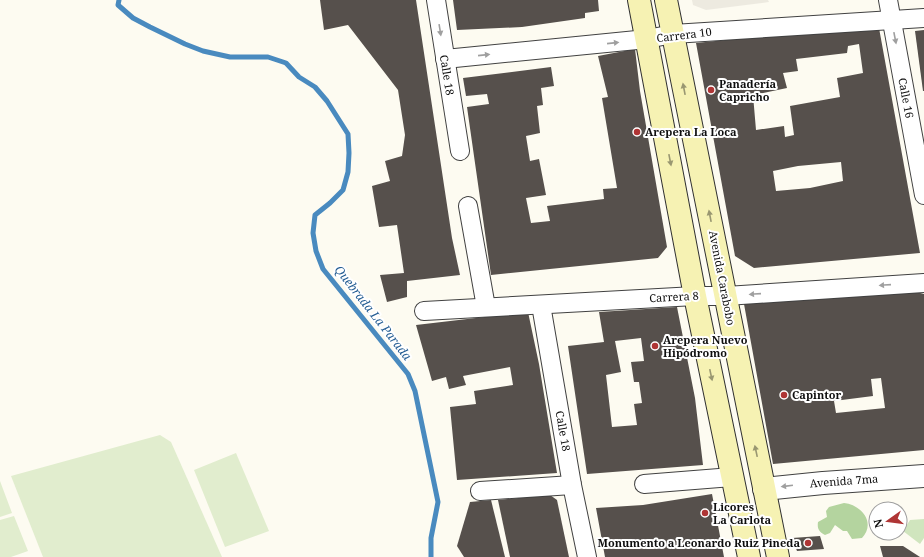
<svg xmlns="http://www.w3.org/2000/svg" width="924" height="557" viewBox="0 0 924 557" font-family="'Noto Serif',serif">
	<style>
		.green { fill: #d0e5be }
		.forest { fill: #b4d49f }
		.pitch { fill: #e1edce }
		.plaza { fill: #edeae0 }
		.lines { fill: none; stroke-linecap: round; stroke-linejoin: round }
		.stream { stroke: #498abf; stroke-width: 5 }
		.building { fill: #56504c; fill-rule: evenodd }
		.minor-casing { stroke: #414141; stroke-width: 20 }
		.tertiary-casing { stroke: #414141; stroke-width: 24 }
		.secondary-casing { stroke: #303030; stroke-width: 24 }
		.minor { stroke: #fff; stroke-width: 18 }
		.tertiary { stroke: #fff; stroke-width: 22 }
		.secondary { stroke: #f6f2b3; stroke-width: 22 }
		.oneway { fill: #9f9f9f }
		.oneway2 { fill: #999771 }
		.poi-dot { fill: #af3535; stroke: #fff; stroke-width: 1.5 }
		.labels { text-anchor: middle; stroke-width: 4; stroke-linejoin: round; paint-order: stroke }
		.street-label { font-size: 11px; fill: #0e0e0e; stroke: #fff }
		.poi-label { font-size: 11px; font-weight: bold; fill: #0e0e0e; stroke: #fff; text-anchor: start }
		.water-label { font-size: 12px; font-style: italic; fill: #245d93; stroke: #fff }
	</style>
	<rect width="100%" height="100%" fill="#fdfbf1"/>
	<polygon class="green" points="924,519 924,538 920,544 903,531 910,520"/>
	<path class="forest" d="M 844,503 C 862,505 876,523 862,538 L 852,539 L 847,531 L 843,531 L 835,525 L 830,533 L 825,535 C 819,532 817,529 818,522 L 827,517 L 826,511 L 829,507 Z"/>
	<g class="pitch">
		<polygon points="160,435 171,442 222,557 43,557 11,476"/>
		<polygon points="236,453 269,531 225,547 194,470"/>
		<polygon points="0,481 12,513 0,517"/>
		<polygon points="14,516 28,551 11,557 0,557 0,520"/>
	</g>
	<polygon class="plaza" points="692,0 768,0 769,2 706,10 693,5"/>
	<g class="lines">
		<polyline class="stream" points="119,0 118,5 133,18 150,27 185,44 203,51 230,57 268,57 286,63 299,77 315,87 327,101 348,134 349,153 348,172 343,190 330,203 315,215 313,233 316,251 323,269 408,374 415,391 438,502 431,538 431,557"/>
	</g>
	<g class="building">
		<polygon points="320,0 416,0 452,238 460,275 407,281 407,297 387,302 380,275 404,273 397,225 379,227 372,186 390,181 385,161 402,156 405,135 398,90 348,25 324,30"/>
		<polygon points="453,0 598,0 599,11 585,13 585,18 522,27 457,30"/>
		<path d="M 879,28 L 920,253 L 754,268 L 735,256 L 696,43 L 792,33 ZM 859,44 L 863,73 L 837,78 L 840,97 L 790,106 L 794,135 L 785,137 L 784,126 L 756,130 L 753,95 L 787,88 L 783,73 L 798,71 L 796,59 L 847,53 L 848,46 ZM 841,162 L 843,181 L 810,188 L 776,191 L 773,171 L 798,166 Z"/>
		<polygon points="924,30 924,91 923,91 915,31"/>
		<polygon points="635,49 640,91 667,247 658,258 491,275 467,107 489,104 487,94 466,96 463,78 551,67 554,86 541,88 543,105 537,106 540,133 526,136 530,161 539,159 546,195 526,198 531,223 550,221 547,206 604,199 603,189 617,188 602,98 608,97 598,56"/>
		<path d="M 905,289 L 924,294 L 924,450 L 773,464 L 744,304 ZM 881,378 L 885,408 L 836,413 L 834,401 L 873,396 L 871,379 Z"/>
		<path d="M 677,307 L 695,398 L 703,465 L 587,474 L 568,346 L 604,342 L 599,312 ZM 641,338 L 644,361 L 631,362 L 634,382 L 639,382 L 642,403 L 634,404 L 637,425 L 612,427 L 606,375 L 621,372 L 615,341 Z"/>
		<polygon points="528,312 539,364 557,473 457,480 450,407 476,404 474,391 513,385 510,367 463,376 466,385 449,389 446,377 432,381 416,325"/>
		<polygon points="712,494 724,557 605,557 596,508 643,505"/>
		<polygon points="550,495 557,500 569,557 510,557 498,500"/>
		<polygon points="491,500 505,557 464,557 457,546 470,502"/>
		<polygon points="820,536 824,549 797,551 792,538"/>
		<polygon points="880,546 903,546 920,557 883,557"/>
	</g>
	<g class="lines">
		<defs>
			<g id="minor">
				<polyline points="436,0 460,151"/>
				<polyline points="888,0 924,195"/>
				<polyline points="445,59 647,39 673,34 924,18"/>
				<polyline points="468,206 486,307"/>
				<polyline points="541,305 572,485 587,557"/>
				<polyline points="424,311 695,296 726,296 924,283"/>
				<polyline points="644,484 732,477"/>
				<polyline points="480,491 572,485"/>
			</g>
			<polyline id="tertiary" points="764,489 823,483 924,476"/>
			<g id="secondary">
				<polyline points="639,0 695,296 749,557"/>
				<polyline points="666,0 778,557"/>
			</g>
		</defs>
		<use href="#minor" class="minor-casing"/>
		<use href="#tertiary" class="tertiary-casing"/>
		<use href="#secondary" class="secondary-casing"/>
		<use href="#minor" class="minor"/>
		<use href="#tertiary" class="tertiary"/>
		<use href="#secondary" class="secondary"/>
	</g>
	<defs><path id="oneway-solid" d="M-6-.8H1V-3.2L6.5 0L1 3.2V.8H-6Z"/></defs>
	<g class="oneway">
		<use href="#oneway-solid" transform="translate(440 30) rotate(81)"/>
		<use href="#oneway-solid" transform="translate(895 38) rotate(79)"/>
		<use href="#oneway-solid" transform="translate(613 43) rotate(-6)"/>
		<use href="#oneway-solid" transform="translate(484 55) rotate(-6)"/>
		<use href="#oneway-solid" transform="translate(885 285) rotate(176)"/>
		<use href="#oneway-solid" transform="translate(755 294) rotate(176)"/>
		<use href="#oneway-solid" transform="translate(787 486) rotate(173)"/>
	</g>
	<g class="oneway2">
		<use href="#oneway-solid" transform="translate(684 89) rotate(-101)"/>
		<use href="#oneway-solid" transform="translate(670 160) rotate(79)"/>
		<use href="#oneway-solid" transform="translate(710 216) rotate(-101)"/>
		<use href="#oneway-solid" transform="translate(711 375) rotate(78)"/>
		<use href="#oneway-solid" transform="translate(756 451) rotate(-102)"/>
	</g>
	<g class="poi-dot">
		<circle cx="711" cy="90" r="4"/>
		<circle cx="637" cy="132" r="4"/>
		<circle cx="655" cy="346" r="4"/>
		<circle cx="784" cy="395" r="4"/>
		<circle cx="705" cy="513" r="4"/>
		<circle cx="808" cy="543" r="4"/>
	</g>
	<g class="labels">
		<g class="street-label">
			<text transform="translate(684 35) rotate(-7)" y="4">Carrera 10</text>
			<text transform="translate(447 75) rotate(81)" y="4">Calle 18</text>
			<text transform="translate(906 98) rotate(79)" y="4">Calle 16</text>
			<text transform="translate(722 278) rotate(79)" y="4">Avenida Carabobo</text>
			<text transform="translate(674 297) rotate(-3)" y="4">Carrera 8</text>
			<text transform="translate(563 431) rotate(80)" y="4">Calle 18</text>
			<text transform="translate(844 481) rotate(-4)" y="4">Avenida 7ma</text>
		</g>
		<g class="poi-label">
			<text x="719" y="88">Panadería<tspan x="719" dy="13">Capricho</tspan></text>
			<text x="645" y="136">Arepera La Loca</text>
			<text x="663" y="344">Arepera Nuevo<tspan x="663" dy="13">Hipódromo</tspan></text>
			<text x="792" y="399">Capintor</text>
			<text x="713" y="511">Licores<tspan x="713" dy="13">La Carlota</tspan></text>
			<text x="800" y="547" text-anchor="end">Monumento a Leonardo Ruiz Pineda</text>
		</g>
		<g class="water-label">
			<text transform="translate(373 313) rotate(52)" y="4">Quebrada La Parada</text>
		</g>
	</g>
	<g transform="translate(888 521) rotate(256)"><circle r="19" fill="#ffffff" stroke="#9f9f9f"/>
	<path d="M0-3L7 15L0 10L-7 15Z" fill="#af3535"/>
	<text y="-6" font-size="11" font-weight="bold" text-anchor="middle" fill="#0e0e0e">N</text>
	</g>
</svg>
